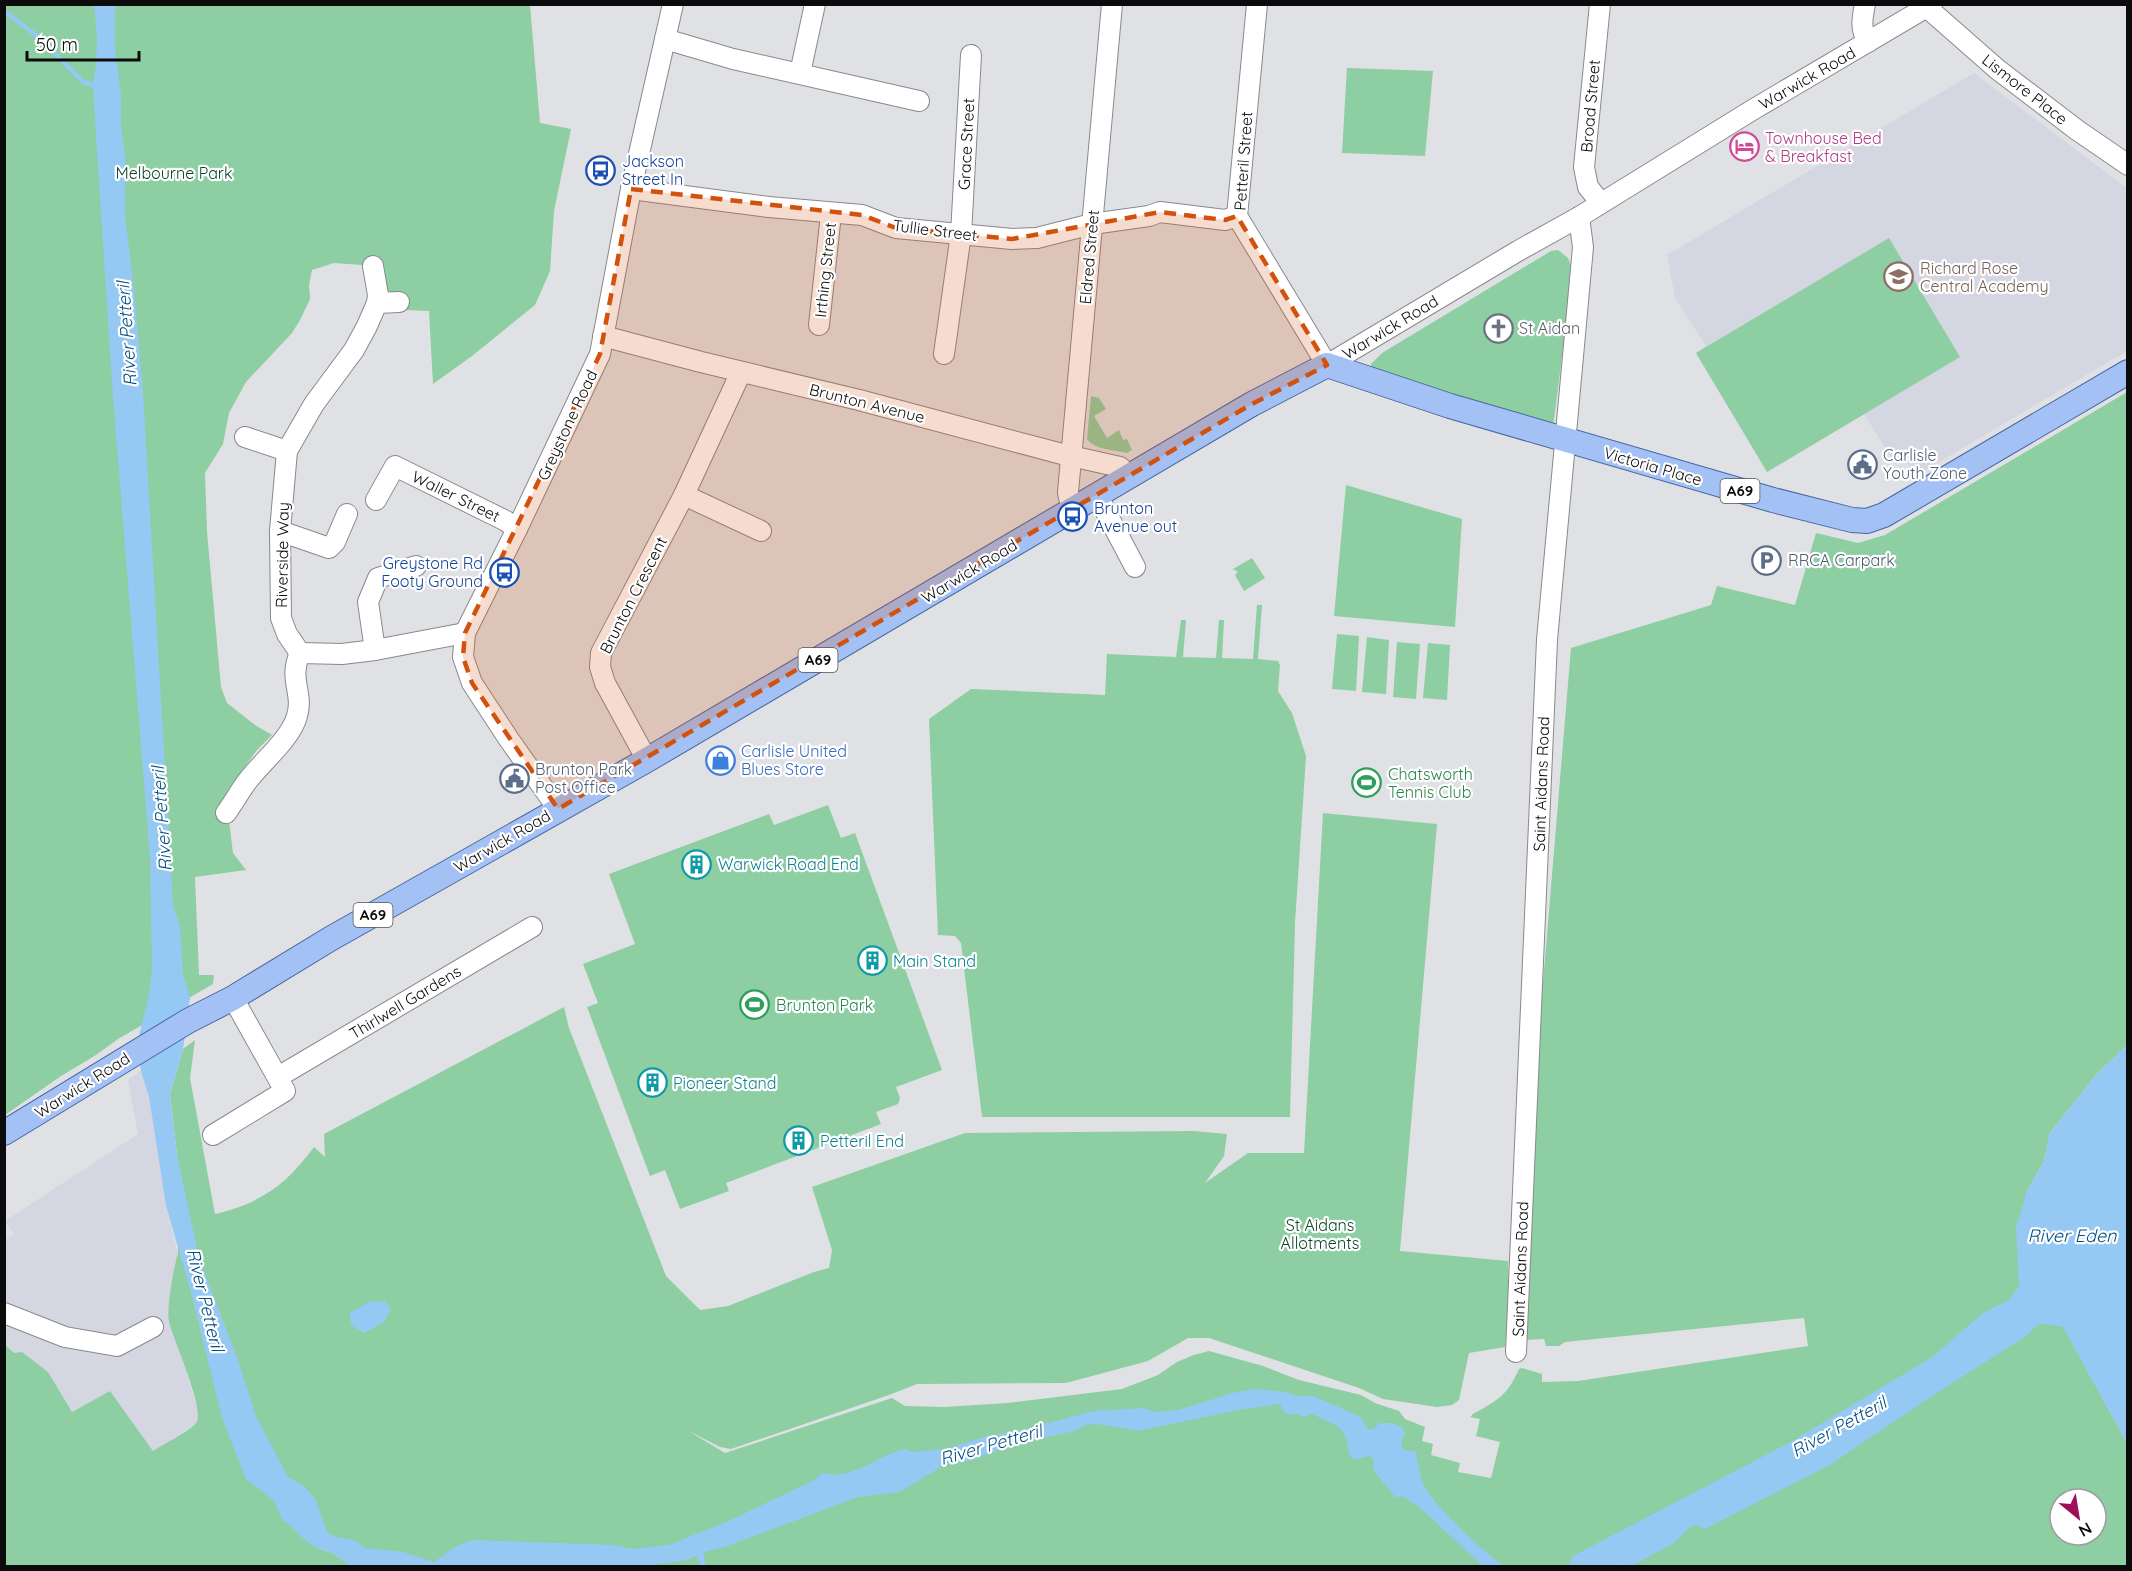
<svg xmlns="http://www.w3.org/2000/svg" width="2132" height="1571" viewBox="0 0 2132 1571" font-family="Quicksand,sans-serif">
	<style>
		.built { fill: #d4d6e1 }
		.green { fill: #8dcea2; fill-rule: evenodd }
		.water { fill: #96c8f4 }
		.lines { fill: none; stroke-linecap: round; stroke-linejoin: round }
		.stream { stroke: #96c8f4; stroke-width: 4.5 }
		.river { stroke: #96c8f4; stroke-width: 27 }
		.minor-casing { stroke: #88898c; stroke-width: 22 }
		.major-casing { stroke: #46669f; stroke-width: 26 }
		.minor { stroke: #fff; stroke-width: 20 }
		.major { stroke: #a3c1f5; stroke-width: 24 }
		.marked { fill: #d2510c; fill-opacity: 0.2; stroke: #d2510c; stroke-width: 4.5; stroke-dasharray: 12 8; stroke-linejoin: round }
		.labels { text-anchor: middle; stroke-width: 4.5; stroke-linejoin: round; paint-order: stroke }
		.shield { fill: #fff; stroke: #545455; stroke-width: 1.5 }
		.shield-label { font-size: 15px; font-weight: bold; fill: #0b0b0c }
		.street-label { font-size: 16px; fill: #0b0b0c; stroke: #fff }
		.hotel-label { font-size: 16px; fill: #b23c85; stroke: #fff; text-anchor: start }
		.transit-label { font-size: 16px; fill: #164399; stroke: #fff; text-anchor: start }
		.park-label { font-size: 16px; fill: #0c4526; stroke: #fff }
		.education-label { font-size: 16px; fill: #785e54; stroke: #fff; text-anchor: start }
		.worship-label { font-size: 16px; fill: #5b616d; stroke: #fff; text-anchor: start }
		.service-label { font-size: 16px; fill: #4e5e75; stroke: #fff; text-anchor: start }
		.shop-label { font-size: 16px; fill: #366cbe; stroke: #fff; text-anchor: start }
		.leisure-label { font-size: 16px; fill: #27864d; stroke: #fff; text-anchor: start }
		.culture-label { font-size: 16px; fill: #0d838f; stroke: #fff; text-anchor: start }
		.water-label { font-size: 18px; font-style: italic; fill: #014f80; stroke: #fff }
	</style>
	<rect width="100%" height="100%" fill="#e0e1e4"/>
	<g class="built">
		<polygon points="1974,73 2127,188 2127,351 1915,476 1902,453 1892,459 1864,414 1767,472 1696,353 1706,346 1675,298 1667,255"/>
		<polygon points="141,1071 149,1097 166,1206 178,1253 175,1264 168,1320 184,1363 199,1415 197,1423 153,1451 110,1391 72,1412 48,1372 14,1354 5,1344 5,1240 14,1234 5,1221 138,1134 128,1080"/>
	</g>
	<g class="green">
		<polygon points="5,5 530,5 540,123 571,129 554,211 550,271 535,305 472,356 433,384 429,311 406,310 404,296 388,291 376,266 334,263 312,270 309,285 310,299 300,320 292,333 246,382 229,413 223,444 205,473 207,532 221,687 227,703 255,725 272,735 256,751 228,791 228,812 233,853 246,870 195,877 199,975 214,975 213,984 118,1039 96,1055 61,1076 5,1115"/>
		<polygon points="1347,68 1433,71 1425,156 1342,153"/>
		<polygon points="1889,238 1960,357 1767,472 1696,353"/>
		<polygon points="1558,250 1568,258 1573,271 1553,427 1371,371 1371,364 1382,353 1551,251"/>
		<path d="M 2127,392 L 2127,1045 L 2096,1075 L 2050,1133 L 2044,1161 L 2027,1191 L 2019,1262 L 2019,1286 L 2040,1323 L 2063,1326 L 2127,1443 L 2127,1566 L 365,1566 L 364,1548 L 318,1548 L 333,1553 L 351,1566 L 5,1566 L 4,1344 L 14,1353 L 22,1352 L 48,1372 L 72,1412 L 110,1391 L 153,1451 C 162,1445 191,1430 196,1423 C 206,1411 173,1339 169,1322 C 166,1309 174,1266 178,1253 L 177,1155 L 170,1094 L 183,1049 L 195,1040 L 190,1078 L 215,1214 C 261,1203 286,1185 314,1147 L 325,1157 L 324,1134 L 564,1007 L 569,1028 L 666,1276 L 700,1310 L 728,1306 L 814,1272 L 829,1268 L 832,1250 L 812,1187 L 965,1133 L 1194,1131 L 1227,1134 L 1224,1156 L 1205,1183 L 1248,1153 L 1304,1153 L 1323,813 L 1437,824 L 1400,1251 L 1508,1261 L 1509,1302 L 1505,1347 L 1469,1353 L 1459,1400 L 1452,1405 L 1437,1407 L 1383,1399 L 1359,1388 L 1209,1338 L 1188,1338 L 1148,1361 L 1066,1383 L 917,1384 L 889,1395 L 731,1449 L 720,1447 L 687,1430 L 725,1453 L 892,1398 L 905,1406 L 944,1407 L 1008,1403 L 1122,1389 L 1158,1375 L 1177,1362 L 1194,1355 L 1209,1351 L 1263,1366 L 1299,1380 L 1361,1395 L 1375,1403 L 1399,1411 L 1405,1419 L 1425,1427 L 1422,1441 L 1433,1444 L 1431,1455 L 1460,1463 L 1458,1472 L 1491,1478 L 1500,1442 L 1476,1436 L 1480,1419 L 1470,1417 L 1473,1414 C 1498,1400 1507,1396 1519,1369 L 1522,1368 L 1542,1374 L 1542,1382 L 1578,1381 L 1808,1346 L 1804,1318 L 1565,1342 L 1559,1346 L 1546,1346 L 1544,1339 L 1526,1340 L 1536,1067 L 1571,648 L 1711,605 L 1717,586 L 1795,605 L 1816,533 L 1858,543 L 1885,535 ZM 2060,1499 L 2096,1499 L 2096,1535 L 2060,1535 Z"/>
		<path d="M 1091,396 L 1099,398 L 1106,409 L 1094,416 L 1107,438 L 1119,430 L 1123,440 L 1127,439 L 1132,450 L 1127,453 C 1114,450 1095,450 1087,439 Z"/>
		<polygon points="1346,485 1462,519 1455,627 1334,616"/>
		<polygon points="1252,558 1265,578 1244,591 1235,575 1238,572 1233,569"/>
		<polygon points="1257,605 1262,605 1258,659 1278,661 1280,665 1278,691 1292,713 1306,756 1295,923 1290,1117 982,1117 961,943 955,936 938,935 929,719 971,689 1105,695 1107,654 1176,657 1181,620 1186,620 1183,657 1216,658 1219,620 1224,620 1222,658 1253,659"/>
		<polygon points="1337,634 1359,636 1356,691 1332,689"/>
		<polygon points="1367,637 1389,640 1386,694 1362,692"/>
		<polygon points="1397,642 1420,644 1416,699 1393,697"/>
		<polygon points="1428,643 1450,645 1447,700 1423,698"/>
		<polygon points="828,805 841,838 855,833 942,1070 896,1087 900,1098 898,1104 876,1112 881,1124 726,1183 729,1191 680,1209 665,1170 650,1176 587,1007 598,1003 583,964 635,944 609,874 769,814 774,825"/>
	</g>
	<g class="water">
		<path d="M 94,5 L 115,5 L 115,48 L 121,96 L 121,125 L 125,156 L 125,215 L 134,290 L 143,393 L 173,906 L 180,926 L 183,974 L 190,998 L 183,1049 L 170,1094 L 177,1155 L 199,1258 L 238,1360 L 256,1416 L 288,1477 L 305,1487 L 316,1500 L 327,1532 L 336,1537 L 354,1540 L 365,1548 L 403,1552 L 434,1562 L 456,1546 L 472,1540 L 613,1545 L 632,1549 L 669,1545 L 731,1520 L 814,1480 L 822,1473 C 828,1474 836,1475 842,1474 C 865,1470 884,1453 906,1449 L 911,1452 L 945,1449 L 988,1436 L 1019,1431 L 1093,1411 L 1143,1408 L 1156,1412 L 1178,1410 L 1233,1393 L 1255,1389 L 1285,1392 L 1297,1396 L 1313,1396 L 1361,1417 L 1368,1429 L 1373,1429 L 1380,1423 L 1392,1423 L 1402,1427 L 1405,1433 L 1401,1444 L 1404,1450 L 1415,1451 C 1419,1463 1419,1476 1425,1487 C 1434,1505 1488,1557 1505,1566 L 1483,1566 L 1419,1507 L 1402,1496 L 1396,1498 L 1374,1471 L 1373,1459 L 1369,1456 L 1353,1460 C 1346,1451 1349,1445 1345,1436 C 1338,1421 1323,1422 1312,1413 L 1305,1417 L 1297,1414 L 1285,1414 L 1280,1404 L 1238,1410 L 1138,1431 L 1097,1424 L 1085,1425 L 1075,1431 L 1010,1445 L 972,1460 L 946,1464 L 900,1492 L 858,1497 L 725,1547 L 704,1552 L 705,1566 L 701,1566 L 696,1556 C 680,1564 662,1562 645,1566 L 351,1566 L 333,1553 L 313,1546 L 304,1539 L 290,1525 L 283,1521 L 274,1501 L 246,1479 L 222,1418 L 191,1292 L 166,1206 L 149,1097 L 141,1071 L 137,1044 L 149,995 L 152,968 L 150,858 L 113,397 L 96,136 L 93,85 L 96,65 L 97,35 Z"/>
		<polygon points="2127,1045 2127,1443 2063,1327 2040,1323 2026,1336 1926,1400 1830,1465 1705,1529 1697,1525 1689,1528 1674,1543 1632,1566 1583,1566 1795,1455 1861,1417 1940,1368 1991,1324 2019,1286 2016,1228 2027,1191 2044,1161 2050,1133 2096,1075"/>
		<polygon points="385,1301 391,1309 384,1322 364,1333 351,1325 350,1313 369,1302"/>
	</g>
	<g class="lines">
		<polyline class="stream" points="4,11 40,38 83,82 93,85 99,85"/>
		<polyline class="river" points="1583,1566 1795,1455 1940,1368 1991,1324 2023,1308"/>
		<defs>
			<g id="minor">
				<polyline points="1257,4 1237,216 1327,365 1518,251 1579,217 1754,109 1932,4"/>
				<polyline points="1600,4 1584,167 1588,187 1601,203"/>
				<path d="M 1865,4 C 1862,19 1860,29 1868,42"/>
				<polyline points="1923,4 1997,69 2077,130 2128,165"/>
				<polyline points="665,39 733,59 919,101"/>
				<polyline points="800,73 815,4"/>
				<polyline points="631,189 769,207 862,215 896,228 1012,239 1037,238 1092,224 1149,216 1160,212 1225,220 1237,216"/>
				<polyline points="377,303 399,302"/>
				<polyline points="819,325 831,214"/>
				<polyline points="603,336 701,362 859,400 1062,454 1120,467 1128,476"/>
				<polyline points="944,354 961,234 971,55"/>
				<polyline points="245,437 287,451"/>
				<polyline points="684,495 761,531"/>
				<polyline points="1097,495 1135,567"/>
				<polyline points="376,500 395,466 506,521 517,529"/>
				<polyline points="1075,507 1069,498 1068,492 1112,4"/>
				<polyline points="280,531 329,548 335,542 347,514"/>
				<polyline points="375,650 368,602 378,578 416,566"/>
				<polyline points="300,653 287,634 281,618 280,531 287,451 314,404 354,350 367,326 377,303 378,295 373,266"/>
				<polyline points="647,760 605,683 600,667 601,653 684,495 741,372"/>
				<polyline points="558,809 508,738 472,683 463,657 465,633 517,529 600,354 631,189 673,4"/>
				<path d="M 226,813 C 234,802 241,789 249,779 C 264,760 291,738 297,716 C 304,693 288,679 300,653 L 342,654 L 375,650 L 465,633"/>
				<polyline points="278,1077 532,927"/>
				<polyline points="213,1135 285,1091 233,998"/>
				<polyline points="4,1313 65,1337 117,1346 153,1327"/>
				<polyline points="1516,1352 1547,640 1583,247 1579,217"/>
			</g>
			<polyline id="major" points="4,1133 188,1021 233,998 330,939 647,760 1252,404 1327,365 1450,406 1773,500 1852,520 1867,521 1884,515 2128,372"/>
		</defs>
		<use href="#minor" class="minor-casing"/>
		<use href="#major" class="major-casing"/>
		<use href="#minor" class="minor"/>
		<use href="#major" class="major"/>
	</g>
	<path class="marked" d="M 631,189 L 862,215 L 896,228 L 1012,239 L 1160,212 L 1225,220 L 1237,216 L 1327,365 L 1252,404 L 558,809 L 472,683 L 463,657 L 465,633 L 600,354 Z"/>
	<defs>
		<symbol id="hotel-ring" viewBox="-11 -11 22 22"><circle r="9.5" fill="#fff" stroke="#d1479c" stroke-width="1.5"/><path d="M-6-4.5h1.5V1H6V5H4.5V3h-9V5H-6ZM-4 0a1.8 1.8 0 1 1 3.6 0ZM.5 0V-2.5h3Q6-2.5 6 0Z" fill="#d1479c"/></symbol>
		<symbol id="bus-ring" viewBox="-11 -11 22 22"><circle r="9.5" fill="#fff" stroke="#1a4fb4" stroke-width="1.5"/><path d="M-5-6H5V4H4V6H2V4H-2V6H-4V4H-5ZM-3.5-4V0h7V-4ZM-3.5 1.2v1.5H-2V1.2ZM2 1.2v1.5H3.5V1.2Z" fill="#1a4fb4"/></symbol>
		<symbol id="school-ring" viewBox="-11 -11 22 22"><circle r="9.5" fill="#fff" stroke="#8d6e63" stroke-width="1.5"/><path d="M0-5L7-2L0 1L-7-2ZM-4 1L0 2.5L4 1V4Q0 6-4 4Z" fill="#8d6e63"/></symbol>
		<symbol id="church-ring" viewBox="-11 -11 22 22"><circle r="9.5" fill="#fff" stroke="#6b7280" stroke-width="1.5"/><path d="M-1.2-6h2.4v3.5h3.3v2.4h-3.3V6h-2.4V-.1h-3.3v-2.4h3.3Z" fill="#6b7280"/></symbol>
		<symbol id="civic-ring" viewBox="-11 -11 22 22"><circle r="9.5" fill="#fff" stroke="#5c6f8a" stroke-width="1.5"/><path d="M-.6-6.5H3V-4.5H.6V-3L4-1V1h2V6H-6V1h2V-1L-.6-3ZM-1.2 2.5V6h2.4V2.5Z" fill="#5c6f8a"/></symbol>
		<symbol id="parking-ring" viewBox="-11 -11 22 22"><circle r="9.5" fill="#fff" stroke="#5c6f8a" stroke-width="1.5"/><path d="M-3.5-5.5H1a3.5 3.5 0 0 1 0 7H-1V5.5H-3.5ZM-1-3.4V-.6H.8a1.4 1.4 0 0 0 0-2.8Z" fill="#5c6f8a"/></symbol>
		<symbol id="shop-ring" viewBox="-11 -11 22 22"><circle r="9.5" fill="#fff" stroke="#3f7fe0" stroke-width="1.5"/><path d="M-5-2.5h2.3a2.7 3.5 0 0 1 5.4 0H5L5.5 6h-11ZM-1.5-2.5h3a1.5 2.3 0 0 0-3 0Z" fill="#3f7fe0"/></symbol>
		<symbol id="stadium-ring" viewBox="-11 -11 22 22"><circle r="9.5" fill="#fff" stroke="#2e9e5b" stroke-width="1.5"/><path d="M0-5a6.5 5 0 1 0 0 10a6.5 5 0 1 0 0-10ZM-3.5-1.8h7v3.6h-7Z" fill="#2e9e5b"/></symbol>
		<symbol id="building-ring" viewBox="-11 -11 22 22"><circle r="9.5" fill="#fff" stroke="#0f9aa8" stroke-width="1.5"/><path d="M-4-6H4V6H1V3H-1V6H-4ZM-2.5-4.3h1.7v1.8h-1.7ZM.8-4.3h1.7v1.8H.8ZM-2.5-1h1.7V.8h-1.7ZM.8-1h1.7V.8H.8Z" fill="#0f9aa8"/></symbol>
	</defs>
	<g fill-rule="evenodd">
		<use href="#hotel-ring" x="1728" y="130" width="33" height="33"/>
		<use href="#bus-ring" x="584" y="154" width="33" height="33"/>
		<use href="#school-ring" x="1882" y="260" width="33" height="33"/>
		<use href="#church-ring" x="1482" y="312" width="33" height="33"/>
		<use href="#civic-ring" x="1846" y="448" width="33" height="33"/>
		<use href="#bus-ring" x="1056" y="500" width="33" height="33"/>
		<use href="#parking-ring" x="1750" y="544" width="33" height="33"/>
		<use href="#bus-ring" x="488" y="556" width="33" height="33"/>
		<use href="#shop-ring" x="704" y="744" width="33" height="33"/>
		<use href="#civic-ring" x="498" y="762" width="33" height="33"/>
		<use href="#stadium-ring" x="1350" y="766" width="33" height="33"/>
		<use href="#building-ring" x="680" y="848" width="33" height="33"/>
		<use href="#building-ring" x="856" y="944" width="33" height="33"/>
		<use href="#stadium-ring" x="738" y="988" width="33" height="33"/>
		<use href="#building-ring" x="636" y="1066" width="33" height="33"/>
		<use href="#building-ring" x="782" y="1124" width="33" height="33"/>
	</g>
	<g class="labels">
		<g class="shield">
			<rect x="1720.5" y="479" width="39" height="24" rx="4.5"/>
			<rect x="798.5" y="648" width="39" height="24" rx="4.5"/>
			<rect x="353.5" y="903" width="39" height="24" rx="4.5"/>
		</g>
		<g class="shield-label">
			<text x="1740" y="496">A69</text>
			<text x="818" y="665">A69</text>
			<text x="373" y="920">A69</text>
		</g>
		<g class="street-label">
			<text transform="translate(1807 78) rotate(-30)" y="6">Warwick Road</text>
			<text transform="translate(2025 89) rotate(38)" y="6">Lismore Place</text>
			<text transform="translate(1590 106) rotate(-85)" y="6">Broad Street</text>
			<text transform="translate(966 144) rotate(-87)" y="6">Grace Street</text>
			<text transform="translate(1243 161) rotate(-86)" y="6">Petteril Street</text>
			<text transform="translate(935 230) rotate(7)" y="6">Tullie Street</text>
			<text transform="translate(1089 257) rotate(-85)" y="6">Eldred Street</text>
			<text transform="translate(825 270) rotate(-84)" y="6">Irthing Street</text>
			<text transform="translate(1390 327) rotate(-31)" y="6">Warwick Road</text>
			<text transform="translate(867 403) rotate(14)" y="6">Brunton Avenue</text>
			<text transform="translate(567 425) rotate(-65)" y="6">Greystone Road</text>
			<text transform="translate(1653 466) rotate(16)" y="6">Victoria Place</text>
			<text transform="translate(456 496) rotate(26)" y="6">Waller Street</text>
			<text transform="translate(282 555) rotate(-89)" y="6">Riverside Way</text>
			<text transform="translate(969 571) rotate(-31)" y="6">Warwick Road</text>
			<text transform="translate(633 595) rotate(-63)" y="6">Brunton Crescent</text>
			<text transform="translate(1541 784) rotate(-88)" y="6">Saint Aidans Road</text>
			<text transform="translate(502 841) rotate(-30)" y="6">Warwick Road</text>
			<text transform="translate(405 1002) rotate(-31)" y="6">Thirlwell Gardens</text>
			<text transform="translate(82 1085) rotate(-32)" y="6">Warwick Road</text>
			<text transform="translate(1520 1269) rotate(-88)" y="6">Saint Aidans Road</text>
		</g>
		<g class="hotel-label">
			<text x="1765" y="144">Townhouse Bed<tspan x="1765" dy="18">&amp; Breakfast</tspan></text>
		</g>
		<g class="transit-label">
			<text x="622" y="167">Jackson<tspan x="622" dy="18">Street In</tspan></text>
			<text x="1094" y="514">Brunton<tspan x="1094" dy="18">Avenue out</tspan></text>
			<text x="483" y="569" text-anchor="end">Greystone Rd<tspan x="483" dy="18">Footy Ground</tspan></text>
		</g>
		<g class="park-label">
			<text x="174" y="179">Melbourne Park</text>
			<text x="1320" y="1231">St Aidans<tspan x="1320" dy="18">Allotments</tspan></text>
		</g>
		<g class="education-label">
			<text x="1920" y="274">Richard Rose<tspan x="1920" dy="18">Central Academy</tspan></text>
		</g>
		<g class="worship-label">
			<text x="1519" y="334">St Aidan</text>
		</g>
		<g class="service-label">
			<text x="1883" y="461">Carlisle<tspan x="1883" dy="18">Youth Zone</tspan></text>
			<text x="1788" y="566">RRCA Carpark</text>
			<text x="535" y="775">Brunton Park<tspan x="535" dy="18">Post Office</tspan></text>
		</g>
		<g class="shop-label">
			<text x="741" y="757">Carlisle United<tspan x="741" dy="18">Blues Store</tspan></text>
		</g>
		<g class="leisure-label">
			<text x="1388" y="780">Chatsworth<tspan x="1388" dy="18">Tennis Club</tspan></text>
			<text x="776" y="1011">Brunton Park</text>
		</g>
		<g class="culture-label">
			<text x="718" y="870">Warwick Road End</text>
			<text x="893" y="967">Main Stand</text>
			<text x="673" y="1089">Pioneer Stand</text>
			<text x="820" y="1147">Petteril End</text>
		</g>
		<g class="water-label">
			<text transform="translate(127 334) rotate(-94)" y="6">River Petteril</text>
			<text transform="translate(162 819) rotate(-94)" y="6">River Petteril</text>
			<text x="2072" y="1242">River Eden</text>
			<text transform="translate(205 1300) rotate(76)" y="6">River Petteril</text>
			<text transform="translate(1839 1427) rotate(-29)" y="6">River Petteril</text>
			<text transform="translate(991 1445) rotate(-16)" y="6">River Petteril</text>
		</g>
	</g>
	<rect width="2132" height="1571" fill="none" stroke="#0b0b0c" stroke-width="12"/>
	<g transform="translate(2078 1517) rotate(150)"><circle r="28" fill="#ffffff" stroke="#9d9d9e" stroke-width="1.5"/>
	<path d="M0-4.5L10 22L0 15L-10 22Z" fill="#a01058"/>
	<text y="-9" font-size="16" font-weight="bold" text-anchor="middle" fill="#0b0b0c">N</text>
	</g>
	<path d="M27 51v9h112v-9" fill="none" stroke="#0b0b0c" stroke-width="3"/>
	<text x="36" y="51" font-size="18" fill="#0b0b0c" stroke="#ffffff" stroke-width="4.5" paint-order="stroke">50 m</text>
</svg>
